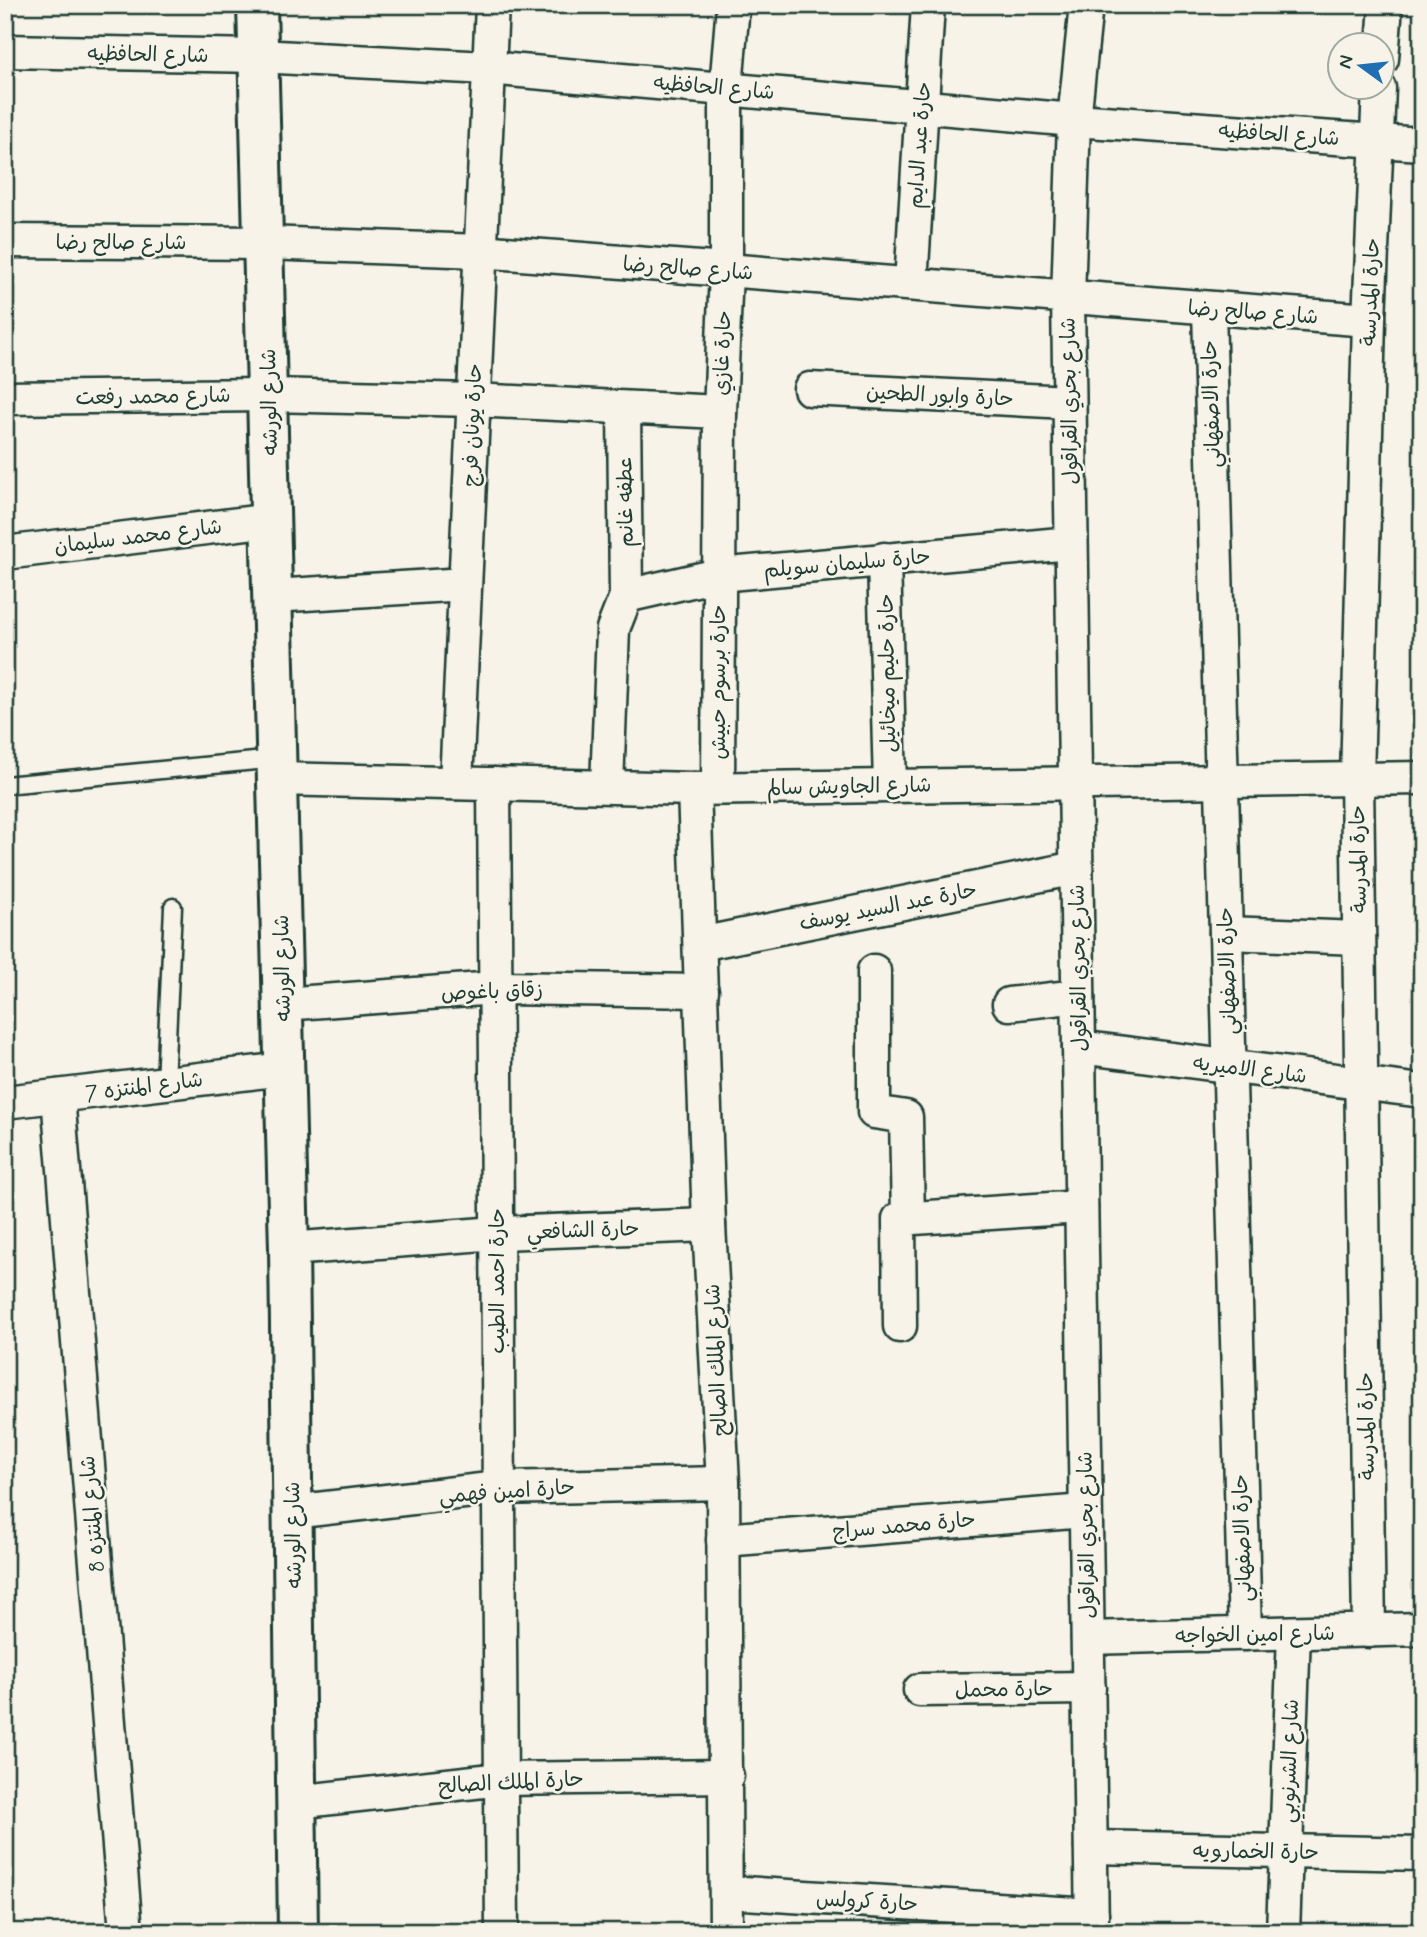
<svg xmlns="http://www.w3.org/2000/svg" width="1427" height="1937" viewBox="0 0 1427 1937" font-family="Mynerve,'Playpen Sans Arabic',sans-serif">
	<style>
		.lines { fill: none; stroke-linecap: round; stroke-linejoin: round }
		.lane-casing { stroke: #1f3d34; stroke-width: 21 }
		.street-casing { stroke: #1f3d34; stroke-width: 37 }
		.secondary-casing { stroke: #1f3d34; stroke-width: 44 }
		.lane { stroke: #f7f3e8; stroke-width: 16 }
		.street { stroke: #f7f3e8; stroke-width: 32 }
		.secondary { stroke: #f7f3e8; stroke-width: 38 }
		.labels { text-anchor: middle; stroke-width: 5; stroke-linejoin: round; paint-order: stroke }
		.street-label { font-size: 21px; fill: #1f3d34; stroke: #f7f3e8 }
	</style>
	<rect width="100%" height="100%" fill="#f7f3e8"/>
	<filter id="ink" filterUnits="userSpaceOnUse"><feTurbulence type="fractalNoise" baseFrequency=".0143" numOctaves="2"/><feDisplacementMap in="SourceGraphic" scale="14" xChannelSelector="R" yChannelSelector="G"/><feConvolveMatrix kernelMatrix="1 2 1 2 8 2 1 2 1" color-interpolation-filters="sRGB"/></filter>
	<g filter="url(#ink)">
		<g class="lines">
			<defs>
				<g id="lane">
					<polyline points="5,785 276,759"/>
					<polyline points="165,1083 173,907"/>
				</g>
				<g id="street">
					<polyline points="1086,5 1074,120 1068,298 1092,1932"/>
					<polyline points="5,51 258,56 488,68 1074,120 1422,144"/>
					<polyline points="1382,59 1386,5"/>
					<polyline points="5,241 265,243 480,251 1369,320"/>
					<polyline points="911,284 928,5"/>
					<polyline points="1209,309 1245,1634"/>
					<polyline points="810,389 1069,402"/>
					<polyline points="5,398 269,395 473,400 720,412"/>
					<polyline points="5,553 271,520"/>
					<polyline points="884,559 890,786"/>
					<polyline points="273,596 465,584"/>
					<polyline points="626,596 718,575 1071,543"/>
					<polyline points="276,779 694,789 1422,778"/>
					<polyline points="456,783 492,5"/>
					<polyline points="494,784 502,1932"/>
					<polyline points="607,786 613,629 626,596 624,408"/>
					<polyline points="718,788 720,412 726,272 726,88 733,5"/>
					<polyline points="694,789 709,1225 723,1483 726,1932"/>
					<polyline points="1226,933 1359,938"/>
					<polyline points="700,944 1076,868"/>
					<polyline points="874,971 874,1112 906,1117 908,1219"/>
					<polyline points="283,1004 495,988 702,991"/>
					<polyline points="1009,1004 1078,996"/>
					<polyline points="1079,1047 1422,1091"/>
					<polyline points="58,1096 126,1932"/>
					<polyline points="5,1102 284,1069"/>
					<polyline points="289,1249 497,1233 709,1225"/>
					<polyline points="900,1326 899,1219 1081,1207"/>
					<polyline points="292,1512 498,1488 723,1483"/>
					<polyline points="723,1540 1085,1511"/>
					<polyline points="1369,1631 1357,779 1369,320 1379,88"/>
					<polyline points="1088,1638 1422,1629"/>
					<polyline points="920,1690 1089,1688"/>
					<polyline points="296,1802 501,1779 727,1776"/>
					<polyline points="1091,1847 1422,1854"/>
					<polyline points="727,1892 1092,1915"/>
					<polyline points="1283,1932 1294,1633"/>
				</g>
				<polyline id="secondary" points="257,5 289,1249 298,1932"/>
			</defs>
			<use href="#lane" class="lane-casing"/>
			<use href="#street" class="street-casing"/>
			<use href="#secondary" class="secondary-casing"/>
			<use href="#lane" class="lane"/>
			<use href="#street" class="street"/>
			<use href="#secondary" class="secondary"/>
		</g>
	</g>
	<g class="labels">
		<g class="street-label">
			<text transform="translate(148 54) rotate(1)" y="7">شارع الحافظيه</text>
			<text transform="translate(714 87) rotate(5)" y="7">شارع الحافظيه</text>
			<text transform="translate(1279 134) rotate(4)" y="7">شارع الحافظيه</text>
			<text transform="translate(919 145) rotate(-86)" y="7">حارة عبد الدايم</text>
			<text x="121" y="249">شارع صالح رضا</text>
			<text transform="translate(688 268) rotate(4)" y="7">شارع صالح رضا</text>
			<text transform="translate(1370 292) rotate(-88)" y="7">حارة المدرسة</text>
			<text transform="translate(1253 312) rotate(4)" y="7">شارع صالح رضا</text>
			<text transform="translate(722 353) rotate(-88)" y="7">حارة غازي</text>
			<text transform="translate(940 395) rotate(3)" y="7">حارة وابور الطحين</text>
			<text transform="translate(153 396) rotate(-1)" y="7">شارع محمد رفعت</text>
			<text transform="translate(1069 401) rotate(-91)" y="7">شارع بحري القراقول</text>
			<text transform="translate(269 402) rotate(-91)" y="7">شارع الورشه</text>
			<text transform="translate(1211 404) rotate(-92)" y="7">حارة الاصفهاني</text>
			<text transform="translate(472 425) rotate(-88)" y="7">حارة يونان فرج</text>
			<text transform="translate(625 502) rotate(-91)" y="7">عطفه غانم</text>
			<text transform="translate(138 536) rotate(-7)" y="7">شارع محمد سليمان</text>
			<text transform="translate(847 563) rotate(-5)" y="7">حارة سليمان سويلم</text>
			<text transform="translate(887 673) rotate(-91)" y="7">حارة حليم ميخائيل</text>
			<text transform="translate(718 682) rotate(-90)" y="7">حارة برسوم حبيش</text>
			<text transform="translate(849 786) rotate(-1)" y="7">شارع الجاويش سالم</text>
			<text transform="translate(1358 859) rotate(-91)" y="7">حارة المدرسة</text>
			<text transform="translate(888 906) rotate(-11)" y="7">حارة عبد السيد يوسف</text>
			<text transform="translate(282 968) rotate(-91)" y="7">شارع الورشه</text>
			<text transform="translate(1078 968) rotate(-91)" y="7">شارع بحري القراقول</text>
			<text transform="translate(1227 971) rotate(-92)" y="7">حارة الاصفهاني</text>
			<text transform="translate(492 991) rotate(-2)" y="7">زقاق باغوص</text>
			<text transform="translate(1250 1069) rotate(7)" y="7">شارع الاميريه</text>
			<text transform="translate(144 1086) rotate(-7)" y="7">شارع المنتزه 7</text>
			<text transform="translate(583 1230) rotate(-2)" y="7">حارة الشافعي</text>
			<text transform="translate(497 1281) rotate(-90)" y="7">حارة احمد الطيب</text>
			<text transform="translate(716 1360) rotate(-93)" y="7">شارع الملك الصالح</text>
			<text transform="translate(1366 1426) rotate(-91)" y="7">حارة المدرسة</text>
			<text transform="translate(507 1491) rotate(-4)" y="7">حارة امين فهمي</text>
			<text transform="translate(92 1514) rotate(-95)" y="7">شارع المنتزه 8</text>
			<text transform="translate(904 1525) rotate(-5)" y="7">حارة محمد سراج</text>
			<text transform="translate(293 1535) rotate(-91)" y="7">شارع الورشه</text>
			<text transform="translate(1086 1535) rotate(-91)" y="7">شارع بحري القراقول</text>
			<text transform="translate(1242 1538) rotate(-92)" y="7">حارة الاصفهاني</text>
			<text transform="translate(1255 1634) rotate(-1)" y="7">شارع امين الخواجه</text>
			<text transform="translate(1004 1689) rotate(-1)" y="7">حارة محمل</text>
			<text transform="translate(1289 1761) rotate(-88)" y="7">شارع الشرنوبي</text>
			<text transform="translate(511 1782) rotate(-3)" y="7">حارة الملك الصالح</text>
			<text transform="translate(1256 1851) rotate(1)" y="7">حارة الخمارويه</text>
			<text transform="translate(867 1901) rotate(3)" y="7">حارة كرولس</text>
		</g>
	</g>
	<rect width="1427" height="1937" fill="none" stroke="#f7f3e8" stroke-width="28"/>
	<rect x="14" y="14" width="1399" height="1909" fill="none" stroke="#1f3d34" stroke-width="2.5" filter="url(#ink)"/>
	<g transform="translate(1361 66) rotate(285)"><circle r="33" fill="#f7f3e8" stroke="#a1aaa0" stroke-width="2"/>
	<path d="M0-5L12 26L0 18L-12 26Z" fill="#1f6fb2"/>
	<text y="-10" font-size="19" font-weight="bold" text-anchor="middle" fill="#1f3d34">N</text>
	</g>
</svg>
